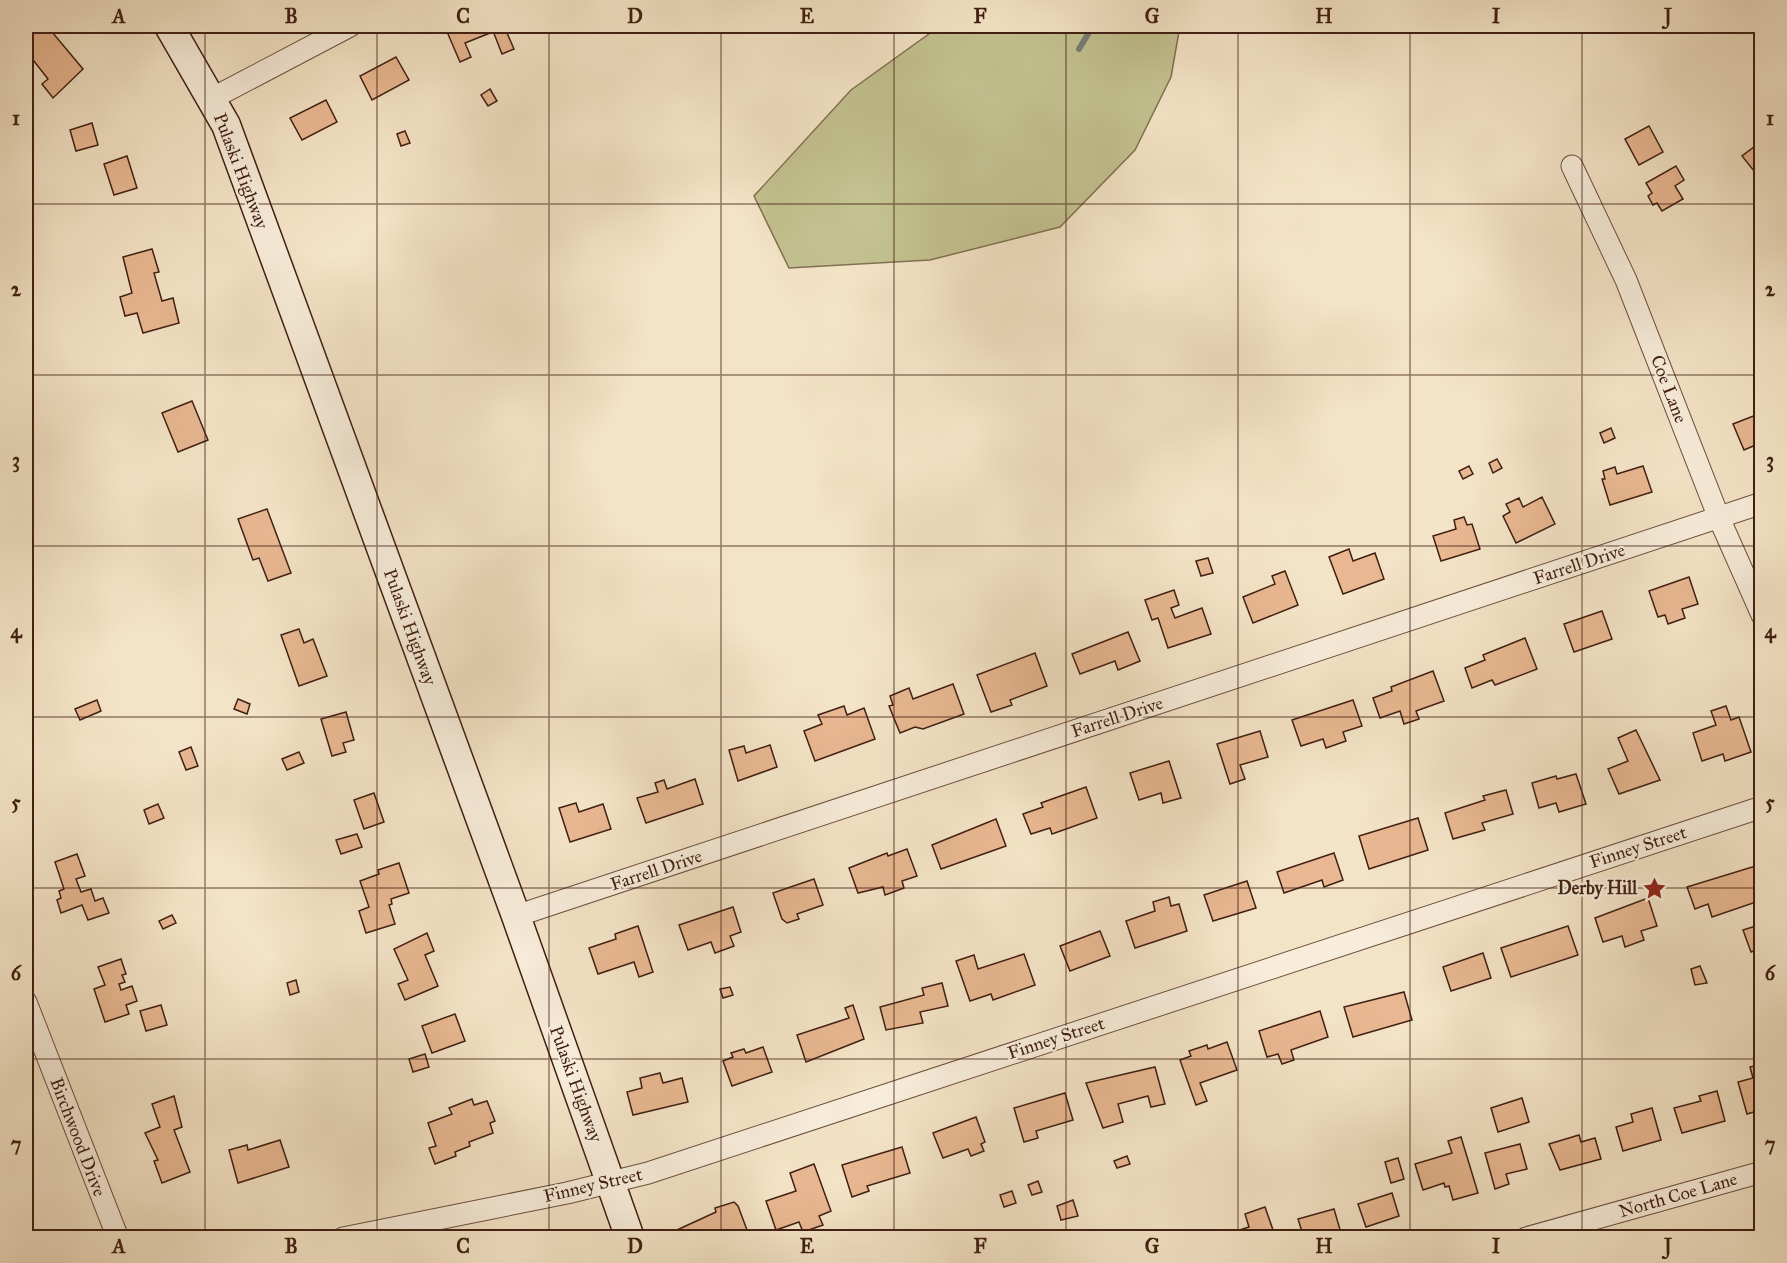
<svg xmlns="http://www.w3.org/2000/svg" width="1787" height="1263" viewBox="0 0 1787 1263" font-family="'IM FELL Great Primer',serif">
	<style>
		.green { fill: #c3c290; stroke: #827052; stroke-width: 1.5 }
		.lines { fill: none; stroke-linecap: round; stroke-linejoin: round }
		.stream { stroke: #777e76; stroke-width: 6 }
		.building { fill: #e9b892; stroke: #401f13; stroke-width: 1.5 }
		.street-casing { stroke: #6d5040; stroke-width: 23 }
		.secondary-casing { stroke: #401f13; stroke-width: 31 }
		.street { stroke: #f8eddb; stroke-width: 21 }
		.secondary { stroke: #f8eddb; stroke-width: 28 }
		.grid { fill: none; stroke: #401f13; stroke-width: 1.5; stroke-opacity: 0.55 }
		.labels { text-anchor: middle; stroke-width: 4.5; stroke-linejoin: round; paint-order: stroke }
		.street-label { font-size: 18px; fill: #401f13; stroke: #f8eddb }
		.poi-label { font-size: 18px; font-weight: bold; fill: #401f13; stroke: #f8eddb; text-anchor: end }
		.neatline { fill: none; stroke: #401f13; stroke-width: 2 }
		.grid-label { font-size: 20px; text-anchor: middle; font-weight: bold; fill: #401f13 }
	</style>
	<rect width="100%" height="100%" fill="#f4e4c7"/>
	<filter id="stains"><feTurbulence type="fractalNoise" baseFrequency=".00333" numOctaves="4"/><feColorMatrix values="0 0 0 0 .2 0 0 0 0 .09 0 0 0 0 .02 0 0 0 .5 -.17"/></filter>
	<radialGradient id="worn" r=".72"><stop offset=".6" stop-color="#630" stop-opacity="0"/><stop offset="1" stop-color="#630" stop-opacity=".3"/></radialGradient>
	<polygon class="green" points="940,26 1180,26 1171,77 1135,150 1060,227 930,260 789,268 754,196 851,90"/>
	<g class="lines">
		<polyline class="stream" points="1079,49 1093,26"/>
	</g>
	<g class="building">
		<polygon points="26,26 47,26 83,69 53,98 42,84 48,79 26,51"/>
		<polygon points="486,26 490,33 465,43 471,57 460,62 445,27"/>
		<polygon points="504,26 514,49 502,54 493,31"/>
		<polygon points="396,57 409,80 372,100 360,76"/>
		<polygon points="490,89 497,101 488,106 481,95"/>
		<polygon points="326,100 337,122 302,140 290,118"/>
		<polygon points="92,123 98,145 76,151 70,130"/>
		<polygon points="1649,126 1663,152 1639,165 1625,139"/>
		<polygon points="405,131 410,143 401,146 397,134"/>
		<polygon points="1762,141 1762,173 1758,176 1742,156"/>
		<polygon points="127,156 137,188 114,195 104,164"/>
		<polygon points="1676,166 1684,180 1675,186 1683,199 1662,211 1657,203 1653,205 1648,196 1652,193 1646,183"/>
		<polygon points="152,249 159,272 154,273 162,301 173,298 179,323 143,333 137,313 125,316 120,297 132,293 123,257"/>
		<polygon points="192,401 208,440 178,452 162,413"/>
		<polygon points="1761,413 1762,452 1758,444 1744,450 1733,424"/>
		<polygon points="1611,428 1615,438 1604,443 1600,433"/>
		<polygon points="1497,459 1502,468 1493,473 1489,463"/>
		<polygon points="1469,466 1473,474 1463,479 1459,471"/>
		<polygon points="1643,466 1652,492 1610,505 1602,479 1605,479 1603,471 1615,467 1617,474"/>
		<polygon points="1542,497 1555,524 1516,543 1503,516 1510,512 1506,504 1519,498 1523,507"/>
		<polygon points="267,509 291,573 268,581 259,558 253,560 238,519"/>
		<polygon points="1464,517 1467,525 1472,524 1480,549 1441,561 1433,536 1456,529 1454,520"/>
		<polygon points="1349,549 1353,561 1375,553 1384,579 1343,594 1329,557"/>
		<polygon points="1208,558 1213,573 1201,576 1196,561"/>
		<polygon points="1285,571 1298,605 1253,623 1243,597 1275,584 1272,576"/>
		<polygon points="1689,577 1698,604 1682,609 1685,618 1668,624 1665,615 1658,617 1649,591"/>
		<polygon points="1174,590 1179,605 1171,608 1175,618 1202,608 1211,634 1168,648 1158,618 1152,620 1145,600"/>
		<polygon points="1602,611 1612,639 1574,652 1564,624"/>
		<polygon points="299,629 304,643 313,639 327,676 299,686 281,635"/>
		<polygon points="1128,632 1140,661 1118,670 1115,661 1080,674 1072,654"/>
		<polygon points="1525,638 1537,669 1495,685 1492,680 1472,688 1465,668 1485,660 1483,655"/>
		<polygon points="1035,653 1047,686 1010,700 1012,705 991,712 977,675"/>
		<polygon points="1433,671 1444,701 1416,711 1419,719 1404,724 1400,711 1380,718 1373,698 1392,691 1391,687"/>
		<polygon points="953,684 964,714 923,729 915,727 900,733 889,706 893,705 890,696 909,688 913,699"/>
		<polygon points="238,699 250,704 247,714 234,709"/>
		<polygon points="97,700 101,711 80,720 75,709"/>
		<polygon points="1353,700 1362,726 1343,732 1346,741 1326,748 1323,739 1301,746 1292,720"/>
		<polygon points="844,706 847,715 864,708 875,739 815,761 804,731 822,724 818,715"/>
		<polygon points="1726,706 1731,720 1739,717 1751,752 1725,761 1723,754 1702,761 1693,733 1716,725 1711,711"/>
		<polygon points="346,712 354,740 343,743 346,752 332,756 321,719"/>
		<polygon points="1636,730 1660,780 1619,794 1608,769 1628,761 1618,738"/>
		<polygon points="1260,731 1268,757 1240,765 1245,779 1230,784 1217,744"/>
		<polygon points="770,745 777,767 738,781 729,750 744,746 746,753"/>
		<polygon points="191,747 198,766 186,770 179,752"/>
		<polygon points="299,752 304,763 287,770 282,759"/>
		<polygon points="1169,761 1181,798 1163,803 1161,793 1139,800 1130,773"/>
		<polygon points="1576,774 1586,804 1559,812 1556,803 1539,808 1532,783 1556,776 1557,779"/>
		<polygon points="695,779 703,804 646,823 637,798 658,792 655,783 664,780 667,789"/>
		<polygon points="1086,787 1097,818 1052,834 1050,828 1031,834 1023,814 1043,807 1041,803"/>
		<polygon points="1506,790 1513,814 1482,823 1485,830 1453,839 1445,813 1485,800 1483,796"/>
		<polygon points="374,793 384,822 364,829 354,800"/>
		<polygon points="576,803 579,812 603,804 611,829 570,842 559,808"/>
		<polygon points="158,804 164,818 149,824 144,810"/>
		<polygon points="1418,818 1428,850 1369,869 1359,836"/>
		<polygon points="996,819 1006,846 941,869 932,845"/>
		<polygon points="357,834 362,847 341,854 336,840"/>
		<polygon points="907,849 917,876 902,881 904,888 885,895 883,887 858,893 849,868 887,853 888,856"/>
		<polygon points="1334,853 1343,880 1324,887 1322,880 1284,893 1277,872"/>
		<polygon points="77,854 85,876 76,879 81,892 91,889 95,901 103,898 109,913 88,920 82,905 61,913 57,900 61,898 59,891 64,889 55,862"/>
		<polygon points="399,863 409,893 391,899 392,904 389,905 395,924 366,933 359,911 369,907 360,881 379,874 378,870"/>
		<polygon points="1762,864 1762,900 1712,917 1708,904 1695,909 1687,887"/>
		<polygon points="814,879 823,905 797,914 799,919 787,923 782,919 773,893"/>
		<polygon points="1247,881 1256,908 1213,921 1204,895"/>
		<polygon points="1169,897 1171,906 1179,904 1187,931 1135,948 1126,921 1155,911 1153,902"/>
		<polygon points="1648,898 1657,926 1641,931 1644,940 1625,947 1622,936 1603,942 1595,918"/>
		<polygon points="733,907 741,932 730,936 734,946 715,953 711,942 688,950 679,925"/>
		<polygon points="172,915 176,923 163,929 159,921"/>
		<polygon points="1762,924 1762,948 1751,952 1743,930"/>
		<polygon points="638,926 653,972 639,977 634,962 598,974 589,948 616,939 615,934"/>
		<polygon points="1568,926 1578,955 1511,977 1501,948"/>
		<polygon points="1100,931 1110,956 1070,971 1060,946"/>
		<polygon points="427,933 434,951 425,955 438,986 405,1000 398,984 408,980 394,949"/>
		<polygon points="1483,953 1491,978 1451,991 1443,967"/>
		<polygon points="1024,954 1035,985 993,1000 991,994 970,1001 956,961 974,955 978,969"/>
		<polygon points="121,959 126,974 122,975 125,982 119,984 121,990 132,986 137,1001 126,1005 129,1014 105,1022 94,989 105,985 98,967"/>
		<polygon points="1700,966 1707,983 1695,985 1691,969"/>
		<polygon points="296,980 299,992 290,995 287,983"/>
		<polygon points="942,983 948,1006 920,1012 923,1023 886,1030 880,1007 924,995 922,988"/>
		<polygon points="730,987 733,995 723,998 720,989"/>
		<polygon points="1404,992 1412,1020 1353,1037 1344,1007"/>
		<polygon points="161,1005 167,1025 146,1031 140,1011"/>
		<polygon points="853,1005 864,1039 806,1062 797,1035 849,1018 845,1008"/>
		<polygon points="1320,1011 1328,1037 1291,1050 1294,1060 1282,1064 1278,1054 1267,1057 1259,1031"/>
		<polygon points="455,1014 465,1041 432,1053 422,1026"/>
		<polygon points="1227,1042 1237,1070 1200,1083 1207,1101 1196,1105 1180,1060 1191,1056 1189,1051 1207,1045 1208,1049"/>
		<polygon points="763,1047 772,1072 732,1086 723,1061 733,1057 731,1053 744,1049 746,1053"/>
		<polygon points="425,1054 429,1067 413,1072 409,1059"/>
		<polygon points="1762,1064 1761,1110 1747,1114 1738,1082 1753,1078 1750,1067"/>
		<polygon points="1155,1067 1165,1104 1151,1107 1148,1096 1118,1104 1123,1122 1103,1128 1086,1083"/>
		<polygon points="660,1073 663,1083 682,1078 688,1102 633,1115 627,1092 642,1088 640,1078"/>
		<polygon points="1717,1091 1725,1121 1682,1133 1674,1108 1701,1101 1699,1096"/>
		<polygon points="1065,1093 1073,1120 1036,1131 1038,1138 1024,1142 1014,1108"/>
		<polygon points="174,1096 182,1127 174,1130 190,1172 162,1183 154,1161 158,1160 145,1133 160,1127 152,1104"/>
		<polygon points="1522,1098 1529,1122 1498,1132 1491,1108"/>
		<polygon points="472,1099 474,1105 487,1101 495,1121 490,1123 493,1133 469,1142 470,1146 455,1152 456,1156 435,1164 429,1148 436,1146 428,1123 452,1114 449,1108"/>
		<polygon points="1652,1108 1661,1140 1623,1151 1616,1127 1633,1122 1631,1114"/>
		<polygon points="976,1117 985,1142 981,1144 984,1151 971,1156 968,1149 943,1158 933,1133"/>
		<polygon points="1579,1135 1581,1142 1595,1138 1601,1159 1560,1170 1549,1144"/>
		<polygon points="1461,1137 1478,1193 1453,1200 1449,1186 1445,1187 1444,1183 1423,1190 1415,1164 1452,1153 1448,1141"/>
		<polygon points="280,1140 289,1167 238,1183 229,1150 247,1145 248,1150"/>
		<polygon points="1520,1144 1527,1169 1506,1174 1509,1184 1495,1189 1485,1153"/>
		<polygon points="902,1147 910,1173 867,1186 869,1191 852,1197 842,1165"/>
		<polygon points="1127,1156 1130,1164 1117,1168 1114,1161"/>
		<polygon points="1398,1158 1404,1179 1391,1183 1385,1162"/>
		<polygon points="814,1164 831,1211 819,1216 823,1225 803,1232 799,1222 776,1230 766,1201 796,1191 790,1173"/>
		<polygon points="1038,1181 1042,1192 1032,1195 1028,1185"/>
		<polygon points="1012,1191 1016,1203 1004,1207 1000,1195"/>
		<polygon points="1392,1193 1399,1216 1366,1227 1358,1204"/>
		<polygon points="1073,1200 1078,1216 1061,1220 1057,1206"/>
		<polygon points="734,1202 738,1206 750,1238 680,1238 677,1230 716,1212 715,1208"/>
		<polygon points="1265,1207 1273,1230 1258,1238 1231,1238 1230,1233 1249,1227 1245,1214"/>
		<polygon points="1334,1209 1341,1233 1327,1238 1304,1238 1298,1219"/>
	</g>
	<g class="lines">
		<defs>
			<g id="street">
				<polyline points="211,99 350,26"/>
				<polyline points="1572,166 1626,280 1719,518 1762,615"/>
				<polyline points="516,916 1762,503"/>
				<polyline points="26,1002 118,1238"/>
				<polyline points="343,1238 567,1193 648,1173 1762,807"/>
				<polyline points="1526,1238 1762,1172"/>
			</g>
			<polyline id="secondary" points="169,26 226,125 516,916 630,1238"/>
		</defs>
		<use href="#street" class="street-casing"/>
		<use href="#secondary" class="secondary-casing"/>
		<use href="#street" class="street"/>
		<use href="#secondary" class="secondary"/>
	</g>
	<path class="grid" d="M 205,26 L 205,1238M 377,26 L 377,1238M 549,26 L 549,1238M 721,26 L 721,1238M 894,26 L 894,1238M 1066,26 L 1066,1238M 1238,26 L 1238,1238M 1410,26 L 1410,1238M 1582,26 L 1582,1238M 26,204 L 1762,204M 26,375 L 1762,375M 26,546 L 1762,546M 26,717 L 1762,717M 26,888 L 1762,888M 26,1059 L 1762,1059"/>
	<defs>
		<symbol id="sight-bare" viewBox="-9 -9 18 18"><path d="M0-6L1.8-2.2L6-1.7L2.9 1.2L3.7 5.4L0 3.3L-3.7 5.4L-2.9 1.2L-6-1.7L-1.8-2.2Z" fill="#8f2418" stroke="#f8eddb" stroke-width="2.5" paint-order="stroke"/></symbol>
	</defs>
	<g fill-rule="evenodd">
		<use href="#sight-bare" x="1638" y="872" width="33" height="33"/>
	</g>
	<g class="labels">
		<g class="street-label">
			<text transform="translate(241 171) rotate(69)" y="6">Pulaski Highway</text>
			<text transform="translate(1669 389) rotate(69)" y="6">Coe Lane</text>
			<text transform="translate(1579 564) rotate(-18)" y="6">Farrell Drive</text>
			<text transform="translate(410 627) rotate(70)" y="6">Pulaski Highway</text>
			<text transform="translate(1117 717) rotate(-18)" y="6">Farrell Drive</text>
			<text transform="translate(1638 847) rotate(-18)" y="6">Finney Street</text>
			<text transform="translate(656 870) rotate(-18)" y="6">Farrell Drive</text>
			<text transform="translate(1056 1038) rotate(-18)" y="6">Finney Street</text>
			<text transform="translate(576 1084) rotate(70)" y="6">Pulaski Highway</text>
			<text transform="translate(78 1137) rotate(69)" y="6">Birchwood Drive</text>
			<text transform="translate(593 1185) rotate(-13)" y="6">Finney Street</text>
			<text transform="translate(1678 1195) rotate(-16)" y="6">North Coe Lane</text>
		</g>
		<g class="poi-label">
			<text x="1637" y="894">Derby Hill</text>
		</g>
	</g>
	<rect width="1787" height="1263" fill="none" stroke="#f4e4c7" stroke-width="66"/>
	<rect x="33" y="33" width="1721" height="1197" class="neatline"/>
	<g class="grid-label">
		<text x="119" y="23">A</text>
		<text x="291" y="23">B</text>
		<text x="463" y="23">C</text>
		<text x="635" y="23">D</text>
		<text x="807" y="23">E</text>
		<text x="980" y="23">F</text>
		<text x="1152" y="23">G</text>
		<text x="1324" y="23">H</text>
		<text x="1496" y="23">I</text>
		<text x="1668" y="23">J</text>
		<text x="16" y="125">1</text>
		<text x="1770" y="125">1</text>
		<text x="16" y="296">2</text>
		<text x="1770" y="296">2</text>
		<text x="16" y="467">3</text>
		<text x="1770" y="467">3</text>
		<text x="16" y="638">4</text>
		<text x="1770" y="638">4</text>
		<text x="16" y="809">5</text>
		<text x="1770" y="809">5</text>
		<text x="16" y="980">6</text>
		<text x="1770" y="980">6</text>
		<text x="16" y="1151">7</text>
		<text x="1770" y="1151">7</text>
		<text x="119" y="1253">A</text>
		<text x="291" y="1253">B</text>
		<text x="463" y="1253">C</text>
		<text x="635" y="1253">D</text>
		<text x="807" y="1253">E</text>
		<text x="980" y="1253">F</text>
		<text x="1152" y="1253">G</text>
		<text x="1324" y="1253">H</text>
		<text x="1496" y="1253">I</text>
		<text x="1668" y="1253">J</text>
	</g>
	<rect width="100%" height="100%" filter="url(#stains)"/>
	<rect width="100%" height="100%" fill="url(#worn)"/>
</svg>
